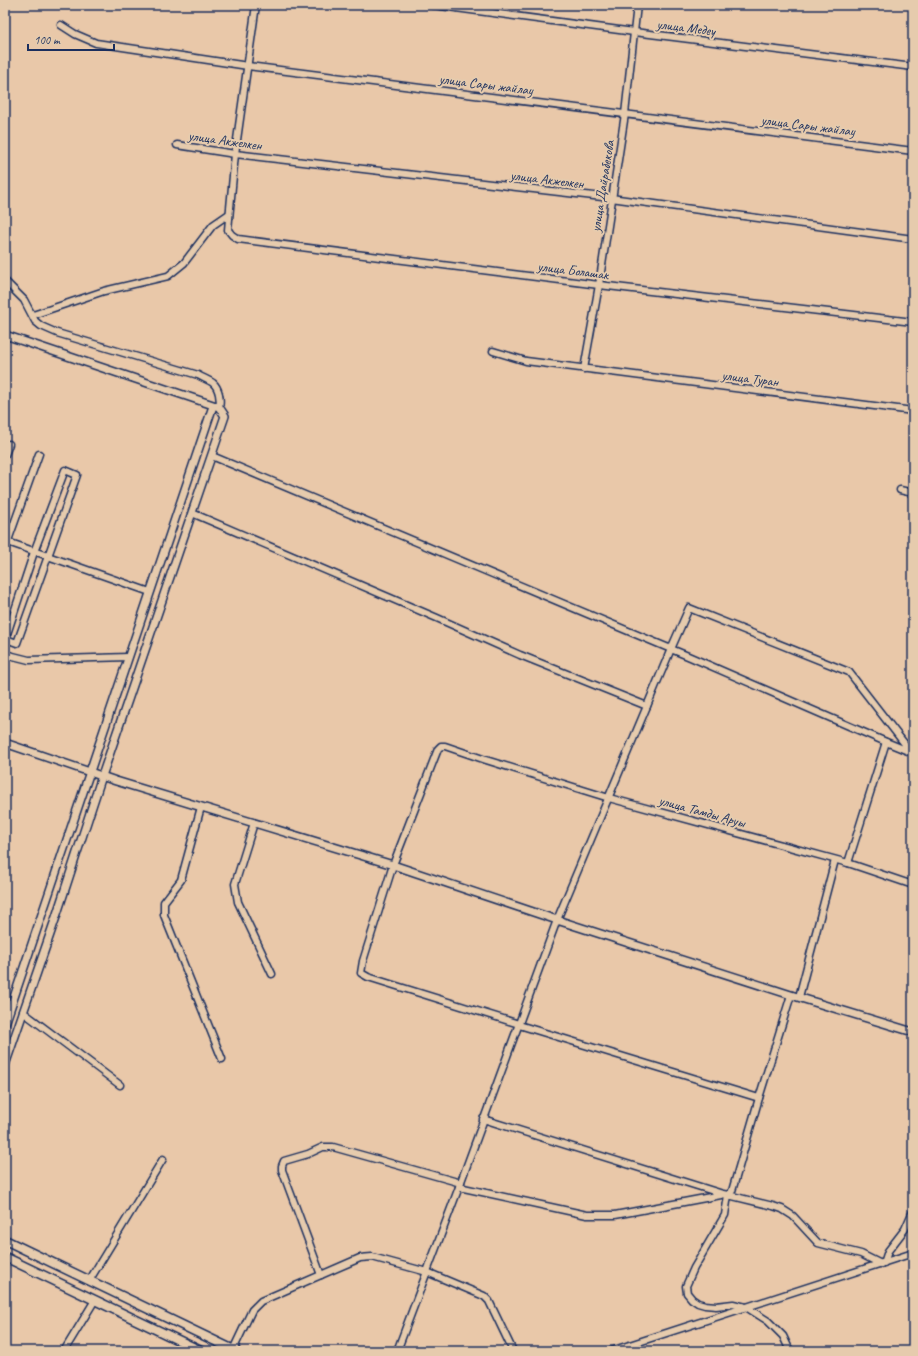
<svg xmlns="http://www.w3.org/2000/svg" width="918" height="1356" viewBox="0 0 918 1356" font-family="Caveat,sans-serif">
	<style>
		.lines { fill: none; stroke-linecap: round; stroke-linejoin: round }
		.minor-casing { stroke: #1b2f5e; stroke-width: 9 }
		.tertiary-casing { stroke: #1b2f5e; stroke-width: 10 }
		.secondary-casing { stroke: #1b2f5e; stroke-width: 11 }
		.minor { stroke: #e6cbad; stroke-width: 6 }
		.tertiary { stroke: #e6cbad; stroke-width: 7 }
		.secondary { stroke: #e6cbad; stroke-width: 8 }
		.labels { text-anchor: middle; stroke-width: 4; stroke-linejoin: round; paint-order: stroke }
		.street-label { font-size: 14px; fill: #1b2f5e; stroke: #e6cbad }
	</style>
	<rect width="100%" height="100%" fill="#e9c8a9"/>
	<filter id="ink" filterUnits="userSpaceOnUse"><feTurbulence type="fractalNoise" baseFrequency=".025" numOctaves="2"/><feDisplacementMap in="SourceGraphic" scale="8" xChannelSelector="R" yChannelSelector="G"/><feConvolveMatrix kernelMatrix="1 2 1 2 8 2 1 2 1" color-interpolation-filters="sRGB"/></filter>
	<g filter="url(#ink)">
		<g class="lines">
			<defs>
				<g id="minor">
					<polyline points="256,5 235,154 228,230 232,235 238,239 599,285 913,322"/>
					<polyline points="433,5 634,32 913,67"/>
					<polyline points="61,25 75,34 96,43 248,66 913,151"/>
					<polyline points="177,145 235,154 611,198 913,239"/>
					<path d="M 5,281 L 24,300 L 35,321 L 41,326 L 57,333 L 198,375 C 203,378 209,380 213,383 C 219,388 221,400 219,407"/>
					<polyline points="33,315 104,291 168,276 184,263 213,225 229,214"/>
					<polyline points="493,351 526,361 913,411"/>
					<polyline points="584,369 599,285 625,114 637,5"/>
					<polyline points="5,455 9,444"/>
					<polyline points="212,456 671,649 557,920 459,1187 397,1351"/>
					<polygon points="65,470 77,475 17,643 6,639 6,637 34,552"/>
					<polyline points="900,490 913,493"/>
					<polyline points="192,513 437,618 520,655 647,706"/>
					<polyline points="5,541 150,592"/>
					<polyline points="5,549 39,454"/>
					<polyline points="5,654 29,660 128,657"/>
					<polyline points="911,752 849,672 689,608 671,649 688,656 886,742 913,753"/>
					<polyline points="201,807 181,880 164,902 164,915 222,1059"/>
					<polyline points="254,823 235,884 238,902 272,974"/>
					<polyline points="848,863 886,742"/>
					<polyline points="799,997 835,860"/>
					<polyline points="23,1012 120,1085"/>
					<polyline points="519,1024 368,977 361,973 363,961 393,865 438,749 441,746 445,746 486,760 609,798 848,863 913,885"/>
					<polyline points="519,1025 759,1098"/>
					<polyline points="483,1119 723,1194 728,1195 732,1191 759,1098 791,995"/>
					<polyline points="459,1187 587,1215 615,1215 721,1195"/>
					<polyline points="884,1263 888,1251 905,1229 913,1211"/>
					<polyline points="321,1275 282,1170 282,1166 284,1161 308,1154 323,1147 333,1147 461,1183"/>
					<polyline points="89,1281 163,1159"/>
					<polyline points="233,1350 252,1310 261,1301 360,1258 372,1257 427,1272 484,1296 489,1301 513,1351"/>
					<polyline points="64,1351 95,1300"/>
					<polyline points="611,1351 913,1253"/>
					<polyline points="790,1351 783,1336 768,1321 746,1307 733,1304 716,1306 705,1305 698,1303 692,1299 687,1293 686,1286 694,1268 725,1215 728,1195 773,1206 782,1209 793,1216 818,1243 861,1254 881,1264"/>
				</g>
				<g id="tertiary">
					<polyline points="5,335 219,407 225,416 102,776 56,917 5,1065"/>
					<polyline points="5,743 116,781 393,865 557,920 791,995 913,1032"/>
					<polyline points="5,1024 213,406"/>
				</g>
				<g id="secondary">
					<polyline points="5,1240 236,1351"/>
					<polyline points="5,1257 201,1351"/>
				</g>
			</defs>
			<use href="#minor" class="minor-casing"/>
			<use href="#tertiary" class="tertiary-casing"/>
			<use href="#secondary" class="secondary-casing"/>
			<use href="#minor" class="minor"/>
			<use href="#tertiary" class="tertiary"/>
			<use href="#secondary" class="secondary"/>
		</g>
	</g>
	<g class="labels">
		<g class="street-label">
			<text transform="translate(686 27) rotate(7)" y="5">улица Медеу</text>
			<text transform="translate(486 84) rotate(7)" y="5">улица Сары жайлау</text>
			<text transform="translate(808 125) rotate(7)" y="5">улица Сары жайлау</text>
			<text transform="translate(225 140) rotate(8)" y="5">улица Акжелкен</text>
			<text transform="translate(547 179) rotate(7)" y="5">улица Акжелкен</text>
			<text transform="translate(602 186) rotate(-81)" y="5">улица Дайрабекова</text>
			<text transform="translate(573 270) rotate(7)" y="5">улица Болашак</text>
			<text transform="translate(750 378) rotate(7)" y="5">улица Туран</text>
			<text transform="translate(702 811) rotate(15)" y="5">улица Тамды Аруы</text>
		</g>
	</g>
	<rect width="918" height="1356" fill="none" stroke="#e6cbad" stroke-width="20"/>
	<rect x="10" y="10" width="898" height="1336" fill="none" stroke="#1b2f5e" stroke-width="1.5" filter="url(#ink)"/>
	<path d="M28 44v6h86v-6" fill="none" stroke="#1b2f5e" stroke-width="2"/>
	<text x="34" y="44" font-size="12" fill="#1b2f5e" stroke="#e6cbad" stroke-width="3" paint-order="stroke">100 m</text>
</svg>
